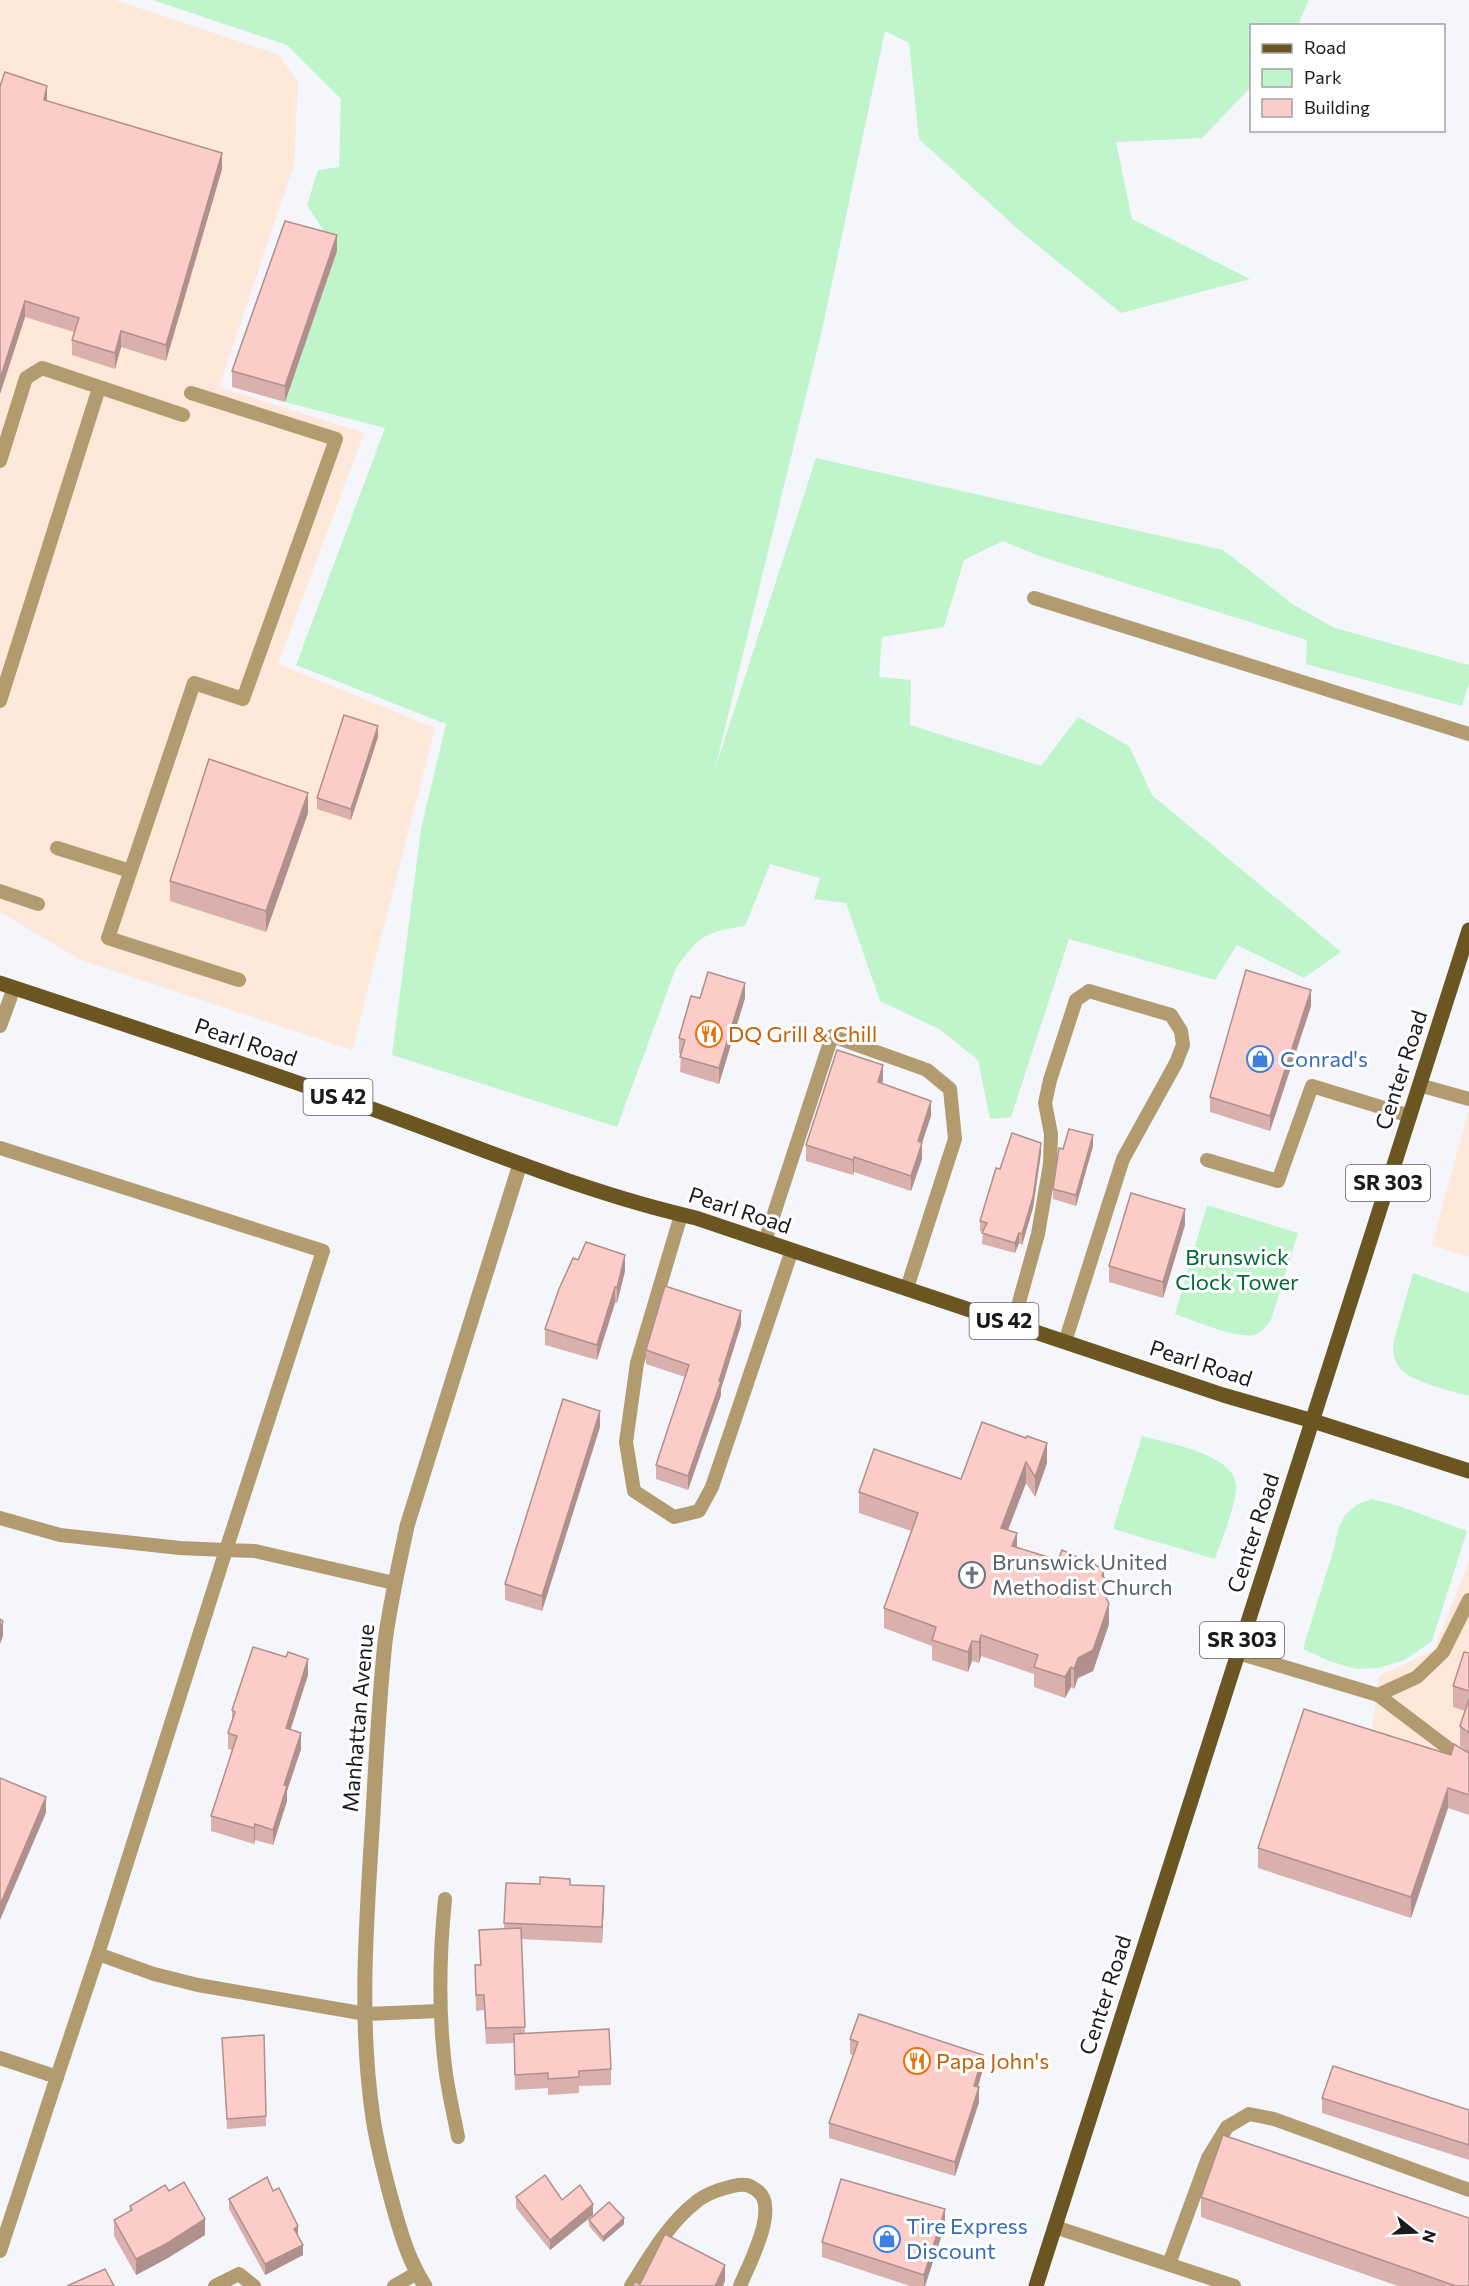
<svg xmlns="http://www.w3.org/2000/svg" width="1469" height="2286" viewBox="0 0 1469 2286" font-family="Commissioner,sans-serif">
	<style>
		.commercial { fill: #fde8da }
		.green { fill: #c0f5cc }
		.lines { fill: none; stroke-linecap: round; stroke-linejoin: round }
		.lane { stroke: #b29c6f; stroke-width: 14 }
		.street { stroke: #b29c6f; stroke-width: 15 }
		.primary { stroke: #6b5520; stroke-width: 15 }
		.wall { fill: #d9b0ac }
		.shaded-wall { fill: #b0908c }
		.building { fill: #fccdc8; stroke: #b0908c; stroke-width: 1.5 }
		.labels { text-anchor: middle; stroke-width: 6; stroke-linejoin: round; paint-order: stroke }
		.shield { fill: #fff; stroke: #5f5f61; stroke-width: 1.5 }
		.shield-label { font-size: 21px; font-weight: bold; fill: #1a1a1d }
		.food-label { font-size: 22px; fill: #c56008; stroke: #fff; text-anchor: start }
		.street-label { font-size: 22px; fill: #1a1a1d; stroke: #fff }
		.shop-label { font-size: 22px; fill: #366cbe; stroke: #fff; text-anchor: start }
		.park-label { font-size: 22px; fill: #036832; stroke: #fff }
		.worship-label { font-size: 22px; fill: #5b616d; stroke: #fff; text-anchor: start }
	</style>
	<rect width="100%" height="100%" fill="#f5f5fc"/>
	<g class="commercial">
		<polygon points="0,0 115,0 279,55 298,82 294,165 219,387 364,433 278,664 435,728 352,1050 81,960 0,912"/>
		<polygon points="1469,1109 1469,1257 1432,1245"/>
		<polygon points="1469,1562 1469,1775 1443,1766 1372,1728 1379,1676 1434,1650"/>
	</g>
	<g class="green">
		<path d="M 153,0 L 1309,0 L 1298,25 L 1252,26 L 1251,87 L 1202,138 L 1116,142 L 1132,219 L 1250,279 L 1121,313 L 1021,232 L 919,139 L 909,43 L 885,31 L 822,330 L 715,769 L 816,458 L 1223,550 L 1294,605 L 1335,628 L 1469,665 L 1469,683 L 1462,706 L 1306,664 L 1307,640 L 1039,556 L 1003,541 L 964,560 L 944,627 L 882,637 L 879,677 L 911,680 L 910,725 L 1041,766 L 1078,717 L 1129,746 L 1152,795 L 1341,952 L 1304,978 L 1237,945 L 1215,980 L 1069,939 L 1011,1117 L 990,1119 L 978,1060 L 939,1029 L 880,1001 L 846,903 L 814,899 L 820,878 L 770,864 L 745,926 C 705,932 700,935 676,968 L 617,1127 L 392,1055 L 421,829 L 446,724 L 296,665 L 385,428 L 285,402 L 337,251 L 307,205 L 318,170 L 339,167 L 341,99 L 287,45 Z"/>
		<path d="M 1207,1205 L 1298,1233 L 1271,1320 C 1266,1326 1261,1333 1253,1335 C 1237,1339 1192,1320 1175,1314 Z"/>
		<path d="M 1413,1273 L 1469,1293 L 1469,1396 C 1452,1391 1408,1381 1399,1367 C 1394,1360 1393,1353 1393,1344 Z"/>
		<path d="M 1142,1436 C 1167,1443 1233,1454 1236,1484 C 1238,1501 1221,1541 1215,1559 L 1113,1529 Z"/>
		<polygon points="1372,1499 1399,1506 1467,1531 1432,1641 1405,1660 1378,1668 1356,1669 1329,1661 1303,1649 1334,1548 1338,1529 1345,1515 1358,1504"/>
	</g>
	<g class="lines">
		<g class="lane">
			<polyline points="191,393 336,439 243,699 194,683 108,938 239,980"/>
			<polyline points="0,461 26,378 42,368 183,415"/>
			<polyline points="1034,598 1469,734"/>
			<polyline points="0,701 99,388"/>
			<polyline points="57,848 130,871"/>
			<polyline points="0,891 38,904"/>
			<polyline points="0,1026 14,988"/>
			<polyline points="1419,1085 1469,1099"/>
			<polyline points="0,1148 323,1251 226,1550 255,1551 394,1583"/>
			<polyline points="1207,1160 1278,1181 1312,1086 1410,1116"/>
			<polyline points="681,1215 637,1363 626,1442 634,1491 674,1517 699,1511 712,1487 792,1250"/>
			<polyline points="765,1241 832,1036 927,1070 950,1089 955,1139 907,1288"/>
			<polyline points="1013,1324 1038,1234 1050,1164 1051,1134 1045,1103 1050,1080 1076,1000 1089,991 1171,1015 1181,1031 1183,1045 1176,1063 1123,1159 1065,1342"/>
			<polyline points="0,1518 60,1535 180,1548 226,1550 98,1954 154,1974 198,1985 366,2014 440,2011"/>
			<polyline points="1238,1653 1378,1695 1417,1677 1443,1652 1469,1600"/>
			<polyline points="1378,1695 1469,1764"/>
			<path d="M 445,1899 C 439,1958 438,2015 446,2074 C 449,2095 454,2116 458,2137"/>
			<polyline points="0,2058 57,2077 0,2251"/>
			<polyline points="57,2077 98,1954"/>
			<polyline points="1055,2227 1234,2286"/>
			<polyline points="1169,2264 1208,2158 1227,2127 1249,2114 1274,2119 1469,2190"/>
			<polyline points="215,2286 239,2274 254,2286"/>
			<polyline points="394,2286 417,2273"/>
			<path d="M 631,2286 C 650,2256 668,2224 696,2202 C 708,2192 723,2188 738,2185 C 746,2184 749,2185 755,2189 C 782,2204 749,2264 740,2286"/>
		</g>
		<path class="street" d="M 425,2286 C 408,2260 399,2228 391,2198 C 384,2172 377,2145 373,2118 C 358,2018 367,1914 373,1814 C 376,1757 379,1699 385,1642 C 390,1603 399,1565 407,1526 L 520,1164"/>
		<g class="primary">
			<path d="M 0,983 C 121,1023 242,1063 361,1105 C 472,1144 581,1192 696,1218 L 1223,1395 L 1313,1421 L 1469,1471"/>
			<polyline points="1036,2286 1469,930"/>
		</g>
	</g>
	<g class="wall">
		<polygon points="0,86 47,101 222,169 166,361 121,347 115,369 72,355 72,340 74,332 25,317 0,394"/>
		<polygon points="337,251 285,402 232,387 232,371"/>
		<polygon points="378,737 351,820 317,809 317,798"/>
		<polygon points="308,813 266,932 170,901 170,881"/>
		<polygon points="700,998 745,998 719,1084 680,1072 681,1054 679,1053 679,1038"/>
		<polygon points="1311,1006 1270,1131 1210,1112 1210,1097"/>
		<polygon points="883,1080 882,1083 931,1116 922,1143 922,1159 911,1191 854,1172 853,1175 806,1161 806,1145"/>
		<polygon points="1093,1146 1076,1206 1053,1199 1053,1189 1063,1149"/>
		<polygon points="1041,1153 1033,1208 1022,1245 1019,1243 1015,1253 982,1244 983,1232 980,1231 980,1221 1000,1169"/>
		<polygon points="1185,1225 1163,1298 1109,1282 1109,1266"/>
		<polygon points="625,1271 617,1303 615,1303 597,1360 545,1345 545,1329"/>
		<polygon points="741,1325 721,1389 721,1395 688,1490 656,1479 656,1465 685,1377 646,1364 646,1350"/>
		<polygon points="600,1427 542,1611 505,1600 505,1584"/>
		<polygon points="1026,1438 1047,1463 1035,1497 1026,1483 1008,1530 1017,1547 1104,1578 1109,1624 1093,1671 1078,1678 1074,1689 1071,1687 1065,1698 1034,1687 1034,1674 981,1656 979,1663 972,1661 968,1672 932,1660 932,1646 884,1628 884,1608 911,1531 859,1513 859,1492 961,1479"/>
		<polygon points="1469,1653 1469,1815 1448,1808 1411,1918 1258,1868 1258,1848 1451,1755 1468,1752 1460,1746 1460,1726 1465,1711 1453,1707 1453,1686"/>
		<polygon points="308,1675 290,1730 301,1749 287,1791 287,1801 273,1845 255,1840 254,1844 211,1831 211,1816 232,1750 228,1749 228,1733 232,1721 232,1710"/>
		<polygon points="506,1883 570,1885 604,1901 602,1943 521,1939 525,2033 611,2069 611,2085 579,2086 579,2093 548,2095 548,2088 515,2090 514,2043 486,2044 484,2010 476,2011 475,1965 480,1965 479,1930 504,1929"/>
		<polygon points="222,2038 266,2116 266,2126 227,2129"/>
		<polygon points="850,2039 983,2069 978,2087 979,2102 955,2176 829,2138 829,2123 853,2055 850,2054"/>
		<polygon points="1322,2098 1469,2110 1469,2160 1322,2113"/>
		<polygon points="169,2191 205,2235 166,2259 136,2275 114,2236 114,2220 130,2211 130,2206"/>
		<polygon points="273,2191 298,2235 303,2255 265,2275 229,2209 229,2199"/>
		<polygon points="516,2197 562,2200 593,2215 550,2250 516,2208"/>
		<polygon points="1201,2197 1469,2286 1398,2286 1201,2217"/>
		<polygon points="589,2220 624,2224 603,2242 589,2226"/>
		<polygon points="945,2225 925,2286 910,2286 822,2257 822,2242"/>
	</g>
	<g class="shaded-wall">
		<polygon points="47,86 47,102 44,100"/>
		<polygon points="222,153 222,169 166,361 166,345"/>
		<polygon points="337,235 337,251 285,402 285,386"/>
		<polygon points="25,301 25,317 0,394 0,379"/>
		<polygon points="121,331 121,347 115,369 115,353"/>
		<polygon points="378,726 378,737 351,820 351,809"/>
		<polygon points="308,793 308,813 266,932 266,911"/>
		<polygon points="745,983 745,998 719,1084 719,1068"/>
		<polygon points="1311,990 1311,1006 1270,1131 1270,1116"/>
		<polygon points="883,1065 883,1080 878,1097 878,1082"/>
		<polygon points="931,1101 931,1116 922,1143 922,1159 911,1191 911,1176 918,1141"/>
		<polygon points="1093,1135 1093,1146 1076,1206 1076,1195"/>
		<polygon points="1041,1143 1041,1153 1033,1208 1022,1245 1022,1234"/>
		<polygon points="854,1157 854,1172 853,1175 853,1160"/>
		<polygon points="1185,1209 1185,1225 1163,1298 1163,1282"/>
		<polygon points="1019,1233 1019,1243 1015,1253 1015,1243"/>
		<polygon points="625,1255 625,1271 617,1303 617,1288"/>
		<polygon points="615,1287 615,1303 597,1360 597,1345"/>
		<polygon points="741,1311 741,1325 721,1389 721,1395 688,1490 688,1476"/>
		<polygon points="600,1411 600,1427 542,1611 542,1596"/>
		<polygon points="1047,1443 1047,1463 1035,1497 1035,1477"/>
		<polygon points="1026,1462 1026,1483 1001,1548 1001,1528"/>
		<polygon points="1017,1533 1017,1554 1012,1546"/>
		<polygon points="1104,1569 1104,1583 1106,1579 1106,1599 1102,1609 1102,1576"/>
		<polygon points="1109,1604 1109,1624 1093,1671 1078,1678 1074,1689 1074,1669 1078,1658"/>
		<polygon points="3,1621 3,1636 0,1644 0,1629"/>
		<polygon points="981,1635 981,1656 979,1663 979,1642"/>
		<polygon points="972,1641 972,1661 968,1672 968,1652"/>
		<polygon points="308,1659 308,1675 286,1744 286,1728"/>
		<polygon points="1071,1667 1071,1687 1065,1698 1065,1677"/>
		<polygon points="301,1733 301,1749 287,1791 287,1801 273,1845 273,1830 284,1785"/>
		<polygon points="1448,1788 1448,1808 1411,1918 1411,1897"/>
		<polygon points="46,1797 46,1813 0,1920 0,1905"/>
		<polygon points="255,1824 255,1840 254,1844 254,1828"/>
		<polygon points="604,1886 604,1901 602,1943 602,1927"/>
		<polygon points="983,2055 983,2069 974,2100 974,2086"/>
		<polygon points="979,2087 979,2102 955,2176 955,2162"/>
		<polygon points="593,2204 593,2215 550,2250 550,2240"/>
		<polygon points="945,2209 945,2225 925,2286 924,2286 924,2275"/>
		<polygon points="624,2218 624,2224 603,2242 603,2237"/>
		<polygon points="205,2219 205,2235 166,2259 136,2275 136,2259"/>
		<polygon points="298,2226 298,2236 294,2229"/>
		<polygon points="303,2245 303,2255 265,2275 265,2264"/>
		<polygon points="725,2265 725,2281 723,2286 715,2286"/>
	</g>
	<g class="building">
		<polygon points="5,72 47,86 44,100 222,153 166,345 121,331 115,353 72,340 79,318 25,301 0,379 0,86"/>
		<polygon points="285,221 337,235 285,386 232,371"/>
		<polygon points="344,715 378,726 351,809 317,798"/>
		<polygon points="209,759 308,793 266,911 170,881"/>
		<polygon points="1246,970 1311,990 1270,1116 1210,1097"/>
		<polygon points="708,972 745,983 719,1068 680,1057 685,1040 679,1038 691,996 700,998"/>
		<polygon points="837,1050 883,1065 878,1082 931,1101 918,1141 922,1143 911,1176 854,1157 853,1160 806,1145"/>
		<polygon points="1069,1129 1093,1135 1076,1195 1053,1189 1059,1148 1063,1149"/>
		<polygon points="1012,1133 1041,1143 1033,1197 1022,1234 1019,1233 1015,1243 982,1233 987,1223 980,1221 996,1168 1000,1169"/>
		<polygon points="1131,1193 1185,1209 1163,1282 1109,1266"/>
		<polygon points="586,1242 625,1255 617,1288 615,1287 597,1345 545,1329 559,1289 573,1258 578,1260"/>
		<polygon points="665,1286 741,1311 719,1381 721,1381 688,1476 656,1465 689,1365 646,1350"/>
		<polygon points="563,1399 600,1411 542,1596 505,1584"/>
		<polygon points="982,1422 1026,1438 1027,1436 1047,1443 1035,1477 1026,1462 1001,1528 1017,1533 1012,1546 1058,1560 1062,1550 1104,1569 1102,1576 1106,1579 1102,1589 1109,1604 1093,1650 1078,1658 1074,1669 1071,1667 1065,1677 1034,1667 1038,1655 981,1635 979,1642 972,1641 968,1652 932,1640 936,1627 884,1608 918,1513 859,1492 874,1449 961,1479"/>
		<polygon points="0,1619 3,1621 0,1629"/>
		<polygon points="253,1647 286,1657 288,1652 308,1659 286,1728 301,1733 284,1785 287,1786 273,1830 255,1824 254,1828 211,1816 237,1736 228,1733 235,1712 232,1710"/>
		<polygon points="1464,1652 1469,1653 1469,1691 1453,1686"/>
		<polygon points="1469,1699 1469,1733 1460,1726"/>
		<polygon points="1304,1709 1451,1755 1454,1744 1467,1752 1469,1752 1469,1795 1448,1788 1411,1897 1258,1848"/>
		<polygon points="0,1778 46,1797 0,1905"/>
		<polygon points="540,1877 570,1879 570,1885 604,1886 602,1927 504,1923 506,1883 540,1884"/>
		<polygon points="521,1928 525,2027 486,2028 484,1995 476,1995 475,1965 481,1965 479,1930"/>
		<polygon points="859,2014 983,2055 974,2086 979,2087 955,2162 829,2123 858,2042 850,2039"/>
		<polygon points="609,2029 611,2069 579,2071 579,2077 548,2079 548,2073 515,2075 514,2034"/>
		<polygon points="264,2035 266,2116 227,2119 222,2038"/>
		<polygon points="1333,2066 1469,2110 1469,2145 1322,2098"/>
		<polygon points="1223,2135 1469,2218 1469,2286 1456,2286 1201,2197"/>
		<polygon points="545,2175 562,2200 580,2185 593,2204 550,2240 516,2197"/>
		<polygon points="267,2177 273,2191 279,2188 298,2226 294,2229 303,2245 265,2264 229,2199"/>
		<polygon points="841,2179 945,2209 924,2275 822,2242"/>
		<polygon points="184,2182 205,2219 166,2244 136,2259 114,2220 132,2210 130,2206 165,2185 169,2191"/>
		<polygon points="609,2202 624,2218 603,2237 589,2220"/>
		<polygon points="665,2234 725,2265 715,2286 632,2286 635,2282 640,2284"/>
		<polygon points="105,2269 114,2286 67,2286"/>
	</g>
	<defs>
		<symbol id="restaurant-ring" viewBox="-11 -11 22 22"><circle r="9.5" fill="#fff" stroke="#e8710a" stroke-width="1.5"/><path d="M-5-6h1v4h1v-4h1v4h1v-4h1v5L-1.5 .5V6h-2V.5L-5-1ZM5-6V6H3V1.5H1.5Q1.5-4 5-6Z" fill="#e8710a"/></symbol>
		<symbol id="shop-ring" viewBox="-11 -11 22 22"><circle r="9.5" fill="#fff" stroke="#3f7fe0" stroke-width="1.5"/><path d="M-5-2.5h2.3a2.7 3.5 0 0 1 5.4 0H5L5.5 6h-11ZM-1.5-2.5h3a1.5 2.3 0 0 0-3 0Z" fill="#3f7fe0"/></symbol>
		<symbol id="church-ring" viewBox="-11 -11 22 22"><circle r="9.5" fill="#fff" stroke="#6b7280" stroke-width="1.5"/><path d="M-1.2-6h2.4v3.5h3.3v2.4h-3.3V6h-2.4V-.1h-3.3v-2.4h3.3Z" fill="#6b7280"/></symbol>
	</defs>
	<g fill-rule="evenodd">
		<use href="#restaurant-ring" x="694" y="1019" width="30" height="30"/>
		<use href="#shop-ring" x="1245" y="1044" width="30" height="30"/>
		<use href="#church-ring" x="957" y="1560" width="30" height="30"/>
		<use href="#restaurant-ring" x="902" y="2046" width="30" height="30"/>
		<use href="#shop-ring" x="872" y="2224" width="30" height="30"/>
	</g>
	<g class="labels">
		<g class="shield">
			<rect x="303.5" y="1079" width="69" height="36" rx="4.5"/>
			<rect x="1346" y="1165" width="84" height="36" rx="4.5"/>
			<rect x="969.5" y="1303" width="69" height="36" rx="4.5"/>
			<rect x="1200" y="1622" width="84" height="36" rx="4.5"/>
		</g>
		<g class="shield-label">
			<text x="338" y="1104">US 42</text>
			<text x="1388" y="1190">SR 303</text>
			<text x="1004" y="1328">US 42</text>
			<text x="1242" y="1647">SR 303</text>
		</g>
		<g class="food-label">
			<text x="728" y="1042">DQ Grill &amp; Chill</text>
			<text x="936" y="2069">Papa John's</text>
		</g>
		<g class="street-label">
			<text transform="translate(246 1042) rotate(19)" y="8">Pearl Road</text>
			<text transform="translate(1401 1070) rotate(-72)" y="8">Center Road</text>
			<text transform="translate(740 1210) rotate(18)" y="8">Pearl Road</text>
			<text transform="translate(1201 1363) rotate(18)" y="8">Pearl Road</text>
			<text transform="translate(1253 1533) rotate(-72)" y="8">Center Road</text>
			<text transform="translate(358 1718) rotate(-85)" y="8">Manhattan Avenue</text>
			<text transform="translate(1105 1995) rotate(-72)" y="8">Center Road</text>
		</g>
		<g class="shop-label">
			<text x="1280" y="1067">Conrad's</text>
			<text x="906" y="2234">Tire Express<tspan x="906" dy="25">Discount</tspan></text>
		</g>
		<g class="park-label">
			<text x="1237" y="1265">Brunswick<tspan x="1237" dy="25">Clock Tower</tspan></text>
		</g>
		<g class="worship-label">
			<text x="992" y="1570">Brunswick United<tspan x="992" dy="25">Methodist Church</tspan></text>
		</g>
	</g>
	<rect x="1250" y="24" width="195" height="108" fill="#ffffff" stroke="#a3a3a5" stroke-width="1.5"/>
	<rect x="1262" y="44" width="30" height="9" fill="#6b5520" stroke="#a3a3a5" stroke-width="1.5"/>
	<text x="1304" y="54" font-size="18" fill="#1a1a1d">Road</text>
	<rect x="1262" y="69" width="30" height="18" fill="#c0f5cc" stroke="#a3a3a5" stroke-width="1.5"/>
	<text x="1304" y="84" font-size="18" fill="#1a1a1d">Park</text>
	<rect x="1262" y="99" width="30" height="18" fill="#fccdc8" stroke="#a3a3a5" stroke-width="1.5"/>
	<text x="1304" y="114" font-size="18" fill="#1a1a1d">Building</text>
	<g transform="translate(1415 2232) rotate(108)" stroke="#ffffff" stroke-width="4.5" paint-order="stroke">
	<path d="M0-4.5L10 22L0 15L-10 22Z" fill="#1a1a1d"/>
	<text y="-9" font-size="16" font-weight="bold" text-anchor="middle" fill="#1a1a1d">N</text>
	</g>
</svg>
